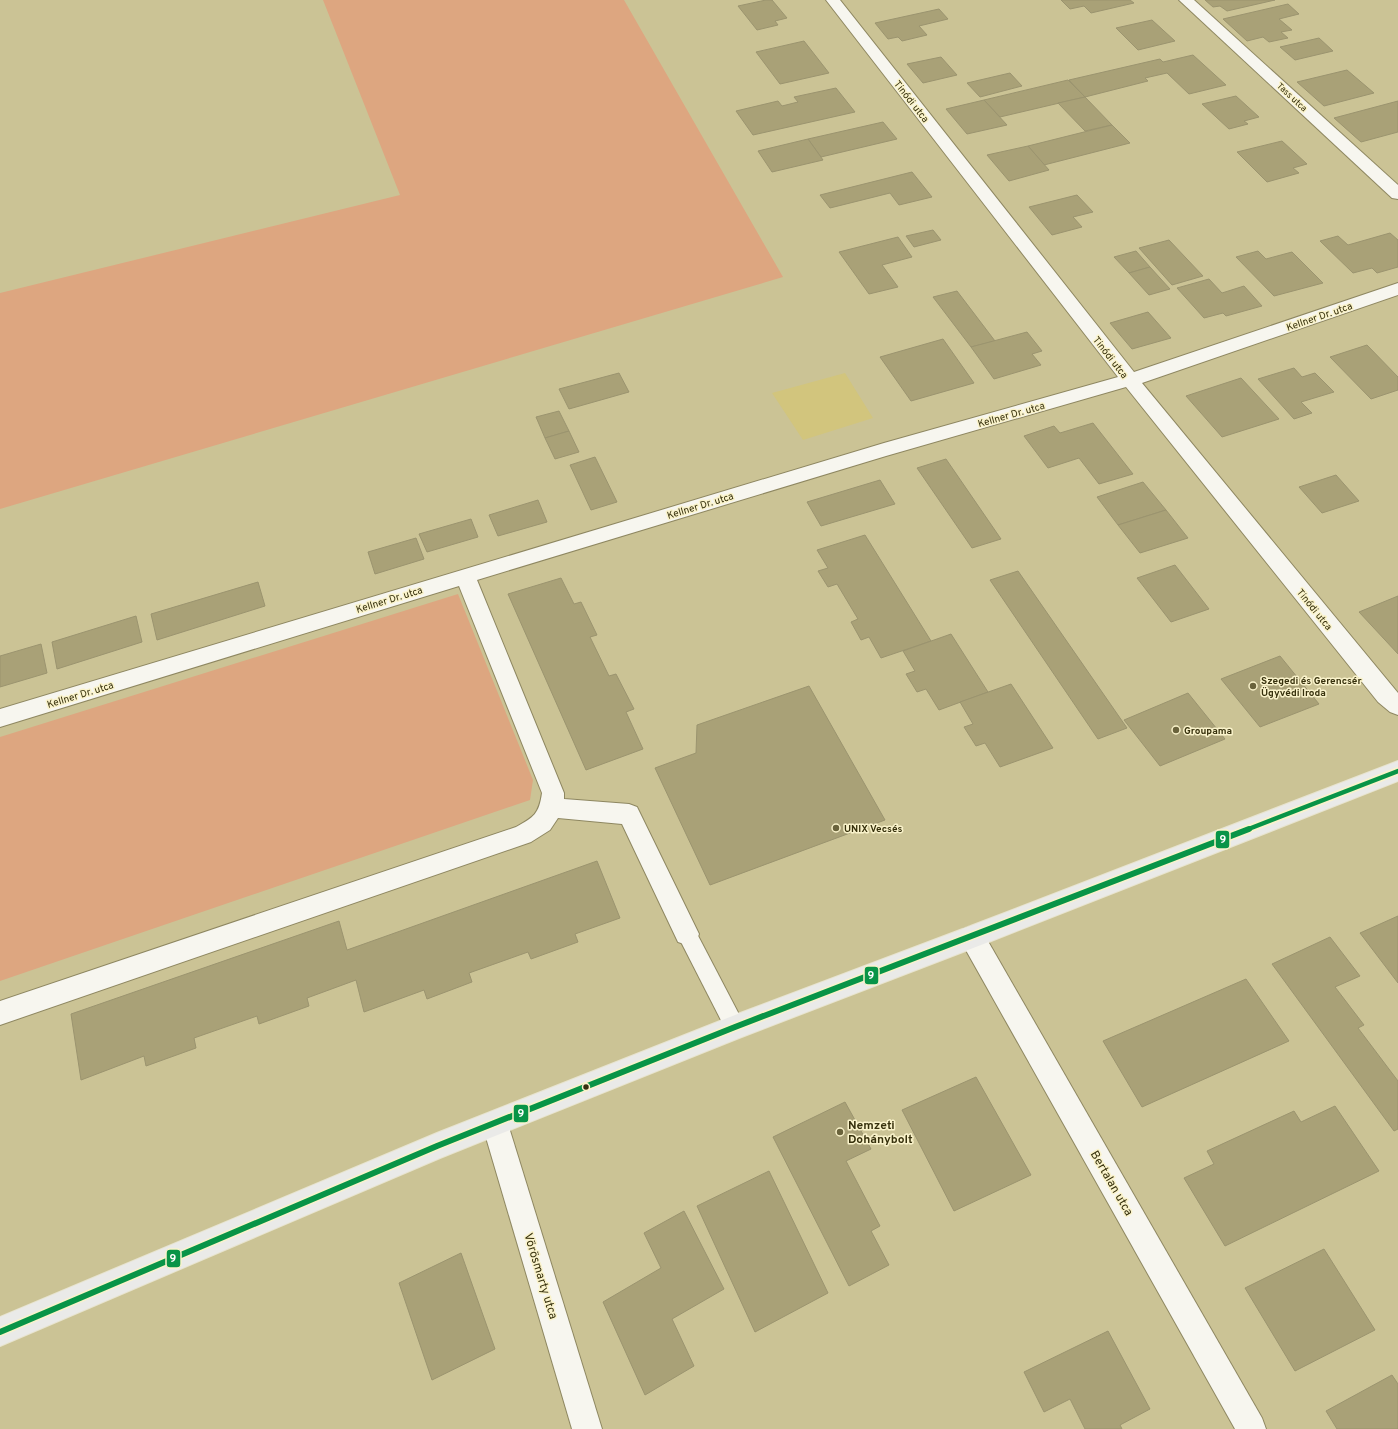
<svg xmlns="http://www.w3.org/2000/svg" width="1398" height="1429" viewBox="0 0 1398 1429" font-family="Overpass,sans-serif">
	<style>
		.built { fill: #d2c57d }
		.green { fill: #dda680 }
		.building { fill: #a9a177; stroke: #9b946f }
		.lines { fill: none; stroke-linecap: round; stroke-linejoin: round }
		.service-casing { stroke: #8e8761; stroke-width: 2 }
		.minor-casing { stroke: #8e8761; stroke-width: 2 }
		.primary-casing { stroke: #e8e4cf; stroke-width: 2 }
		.service { fill: #f7f6ef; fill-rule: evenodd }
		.minor { fill: #f7f6ef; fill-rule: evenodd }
		.primary { fill: #eaeae8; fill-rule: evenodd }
		.bus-1-far1-casing { stroke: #faf3cb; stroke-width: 8 }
		.bus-1-casing { stroke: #faf3cb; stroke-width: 9 }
		.bus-1-far1 { stroke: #089447; stroke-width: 4.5 }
		.bus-1 { stroke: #089447; stroke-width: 6 }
		.poi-dot { fill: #6a633c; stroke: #faf3cb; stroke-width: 1.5 }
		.bus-dot { fill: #36300c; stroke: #faf3cb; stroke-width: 1.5 }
		.labels { text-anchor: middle; stroke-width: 3; stroke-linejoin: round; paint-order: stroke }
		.far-street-label { font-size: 9px; fill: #36300c; stroke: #faf3cb }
		.street-label { font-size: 10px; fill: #36300c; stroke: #faf3cb }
		.poi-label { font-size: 10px; font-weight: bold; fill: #36300c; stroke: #faf3cb; text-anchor: start }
		.near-poi-label { font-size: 12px; font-weight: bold; fill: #36300c; stroke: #faf3cb; text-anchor: start }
		.near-street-label { font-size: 12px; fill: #36300c; stroke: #faf3cb }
		.line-badge { stroke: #faf3cb; stroke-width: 1.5 }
		.badge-label { font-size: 11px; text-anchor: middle; font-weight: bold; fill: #fff }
	</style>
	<rect width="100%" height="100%" fill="#cbc395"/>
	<polygon class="built" points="845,373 873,418 803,440 772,393"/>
	<g class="green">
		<polygon points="323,0 624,0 783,277 0,509 0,293 400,195"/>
		<polygon points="458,594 533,780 530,800 0,981 0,737"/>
	</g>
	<g class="building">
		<polygon points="766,0 772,0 787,18 775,21 778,25 757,30 738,6"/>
		<polygon points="1061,0 1130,0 1134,3 1091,13 1084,6 1070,9"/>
		<polygon points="1205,0 1275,0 1227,11 1220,6 1213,7"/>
		<polygon points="1288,4 1299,14 1279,19 1292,30 1281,32 1288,38 1269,42 1263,37 1247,41 1223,19"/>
		<polygon points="939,9 948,19 919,26 927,35 902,41 898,37 888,39 875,23"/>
		<polygon points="1152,20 1175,41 1138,50 1116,28"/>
		<polygon points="1319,38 1333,51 1295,60 1280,47"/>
		<polygon points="804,41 829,73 780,84 756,52"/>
		<polygon points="1193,55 1226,85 1189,94 1167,73 1145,78 1148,81 1085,97 1069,80 1160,59 1163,62"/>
		<polygon points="941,57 957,75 923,83 907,64"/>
		<polygon points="1347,70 1374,93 1324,106 1297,82"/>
		<polygon points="1010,73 1022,86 980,97 967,83"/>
		<polygon points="1068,80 1085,97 1000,117 984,100"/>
		<polygon points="836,88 855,112 753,135 736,111 778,101 782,106 798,102 794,97"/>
		<polygon points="1236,96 1259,117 1244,121 1248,124 1229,129 1202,104"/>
		<polygon points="1085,97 1112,125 1085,131 1058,103"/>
		<polygon points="984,100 1007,125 967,134 946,109"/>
		<polygon points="1398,101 1398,132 1361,142 1334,118"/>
		<polygon points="883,122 897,139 821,157 808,139"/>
		<polygon points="1112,125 1130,143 1044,165 1028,146"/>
		<polygon points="808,139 823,160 772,172 758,151"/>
		<polygon points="1282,141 1307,164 1293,168 1299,173 1267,182 1237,152"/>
		<polygon points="1028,146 1049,170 1009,181 987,155"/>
		<polygon points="912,172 932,197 899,205 890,193 830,208 820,195"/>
		<polygon points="1077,195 1093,212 1073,217 1082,227 1052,235 1029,207"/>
		<polygon points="933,230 941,240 914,247 906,236"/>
		<polygon points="1390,233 1398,240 1398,267 1377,273 1372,268 1353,273 1320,241 1338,236 1348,245"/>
		<polygon points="898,237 912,257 882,265 898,287 869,294 839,252"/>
		<polygon points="1169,240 1203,276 1172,285 1139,248"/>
		<polygon points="1136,251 1150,267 1129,273 1114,257"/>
		<polygon points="1258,251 1266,259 1292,252 1323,283 1274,296 1236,257"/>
		<polygon points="1150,267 1170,289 1149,295 1129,273"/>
		<polygon points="1209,279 1222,293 1244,286 1262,306 1226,316 1223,313 1204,318 1177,288"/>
		<polygon points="957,291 995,341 971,347 933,297"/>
		<polygon points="1148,312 1171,338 1132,349 1110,323"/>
		<polygon points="1027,332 1042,351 1032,354 1041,365 994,379 971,347"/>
		<polygon points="943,339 974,383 911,401 880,357"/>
		<polygon points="1367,345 1398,377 1398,390 1371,399 1330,357"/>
		<polygon points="1294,368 1302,377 1315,373 1334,392 1301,402 1312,413 1294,419 1258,379"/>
		<polygon points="619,373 629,392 569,409 559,389"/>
		<polygon points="1241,378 1279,419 1222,437 1186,396"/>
		<polygon points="559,411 569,431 545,438 536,417"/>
		<polygon points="1093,423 1133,474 1099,484 1079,458 1048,468 1024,436 1054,426 1060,433"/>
		<polygon points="569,431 579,452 555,459 545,438"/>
		<polygon points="595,457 617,502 591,510 570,465"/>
		<polygon points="946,459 1001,539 972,548 917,468"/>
		<polygon points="1336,475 1359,501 1322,513 1299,487"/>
		<polygon points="880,480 895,504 821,526 807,502"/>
		<polygon points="1143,482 1166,510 1118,525 1097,497"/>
		<polygon points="538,500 547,522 498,536 489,515"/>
		<polygon points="1166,510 1188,538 1140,553 1118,525"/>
		<polygon points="471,519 478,537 427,552 419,534"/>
		<polygon points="865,535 931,641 881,658 869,637 861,640 851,622 858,619 837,584 828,587 818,571 828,568 817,550"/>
		<polygon points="416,538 424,559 375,574 368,552"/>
		<polygon points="1175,565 1209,609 1171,622 1137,578"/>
		<polygon points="1018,571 1127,728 1098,739 990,580"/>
		<polygon points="561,578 574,604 581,602 597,635 590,637 609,676 616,674 634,709 626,712 643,749 586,770 508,594"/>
		<polygon points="258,582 265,606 157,640 151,614"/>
		<polygon points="1398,596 1398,654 1359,612"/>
		<polygon points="136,616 142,642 57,669 52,642"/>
		<polygon points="951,634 988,692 939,710 926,689 917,692 906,674 915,671 903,651"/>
		<polygon points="41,644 47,673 0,687 0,656"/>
		<polygon points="1280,656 1319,704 1260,727 1221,679"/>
		<polygon points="1011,684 1053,748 1000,767 985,743 976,746 964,727 973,724 960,702"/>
		<polygon points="809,686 885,820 710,885 655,768 696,753 697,725"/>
		<polygon points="1188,693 1225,739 1160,766 1124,720"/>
		<polygon points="597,861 620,918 575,934 578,942 531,959 528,952 469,973 472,982 427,999 424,990 364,1012 356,980 307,998 309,1006 259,1024 257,1016 194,1038 196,1048 146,1066 144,1056 81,1080 71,1014 339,921 347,950"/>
		<polygon points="1398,916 1398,983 1360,933"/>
		<polygon points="1330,937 1360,976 1335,987 1364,1025 1358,1028 1398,1081 1398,1129 1394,1131 1272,964"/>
		<polygon points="1246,979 1289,1041 1142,1107 1103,1041"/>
		<polygon points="976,1077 1031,1175 954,1211 902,1110"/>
		<polygon points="845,1102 871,1149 846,1161 880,1226 871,1231 889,1265 849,1286 773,1137"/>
		<polygon points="1335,1106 1379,1171 1225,1246 1184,1178 1214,1164 1207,1151 1294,1111 1301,1122"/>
		<polygon points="769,1171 828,1293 755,1332 697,1206"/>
		<polygon points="684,1211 724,1289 672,1319 694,1366 645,1395 603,1302 661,1268 644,1233"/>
		<polygon points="1324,1249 1375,1330 1295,1371 1245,1288"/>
		<polygon points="461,1253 495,1349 432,1380 399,1283"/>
		<polygon points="1108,1331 1150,1409 1120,1425 1122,1429 1085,1429 1070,1399 1044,1412 1024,1372"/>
		<polygon points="1392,1375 1398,1384 1398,1429 1337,1429 1326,1411"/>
	</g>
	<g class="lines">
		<defs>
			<polygon id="service" points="687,925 694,928 742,1020 745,1027 742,1034 735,1036 728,1034 680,940 678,934 680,928"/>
			<g id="minor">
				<path d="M 826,0 L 840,0 L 1134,372 L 1398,283 L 1398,295 L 1142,383 L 1398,693 L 1398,715 L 1390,712 L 1378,702 L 1126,387 L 886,456 L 477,580 L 564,793 L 564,799 L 629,804 L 637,807 L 699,934 L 696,942 L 687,945 L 678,942 L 622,824 L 558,818 L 550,830 L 531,842 L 0,1025 L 0,1001 L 516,827 C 534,817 539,814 542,793 L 459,586 L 0,727 L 0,709 L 884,443 L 1118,377 Z"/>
				<polygon points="1179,0 1194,0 1398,185 1398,199 1392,198"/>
				<polygon points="972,926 981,929 1262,1418 1266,1429 1235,1429 963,945 960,937 963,929"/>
				<polygon points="495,1111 504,1115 508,1124 602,1429 572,1429 482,1124 486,1115"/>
			</g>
			<polygon id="primary" points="1398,761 1398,781 981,945 739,1038 440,1158 0,1346 0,1317 437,1133 735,1015 968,927"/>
		</defs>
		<use href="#service" class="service-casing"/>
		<use href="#minor" class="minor-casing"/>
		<use href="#primary" class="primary-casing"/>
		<use href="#service" class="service"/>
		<use href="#minor" class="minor"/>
		<use href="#primary" class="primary"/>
		<defs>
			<polyline id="bus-1-far1" points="1246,830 1398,771"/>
			<polyline id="bus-1" points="0,1332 437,1146 735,1027 1249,829"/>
		</defs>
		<use href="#bus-1-far1" class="bus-1-far1-casing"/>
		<use href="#bus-1" class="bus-1-casing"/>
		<use href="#bus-1-far1" class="bus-1-far1"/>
		<use href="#bus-1" class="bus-1"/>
	</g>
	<g class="poi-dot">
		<circle cx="1253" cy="686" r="4"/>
		<circle cx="1176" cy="730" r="4"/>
		<circle cx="836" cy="828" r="4"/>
		<circle cx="840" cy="1132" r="4"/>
	</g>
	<circle class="bus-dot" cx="586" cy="1087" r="3.5"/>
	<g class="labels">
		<g class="far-street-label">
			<text transform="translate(1292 97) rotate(43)" y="3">Tass utca</text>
		</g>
		<g class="street-label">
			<text transform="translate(912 101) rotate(52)" y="4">Tinódi utca</text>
			<text transform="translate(1319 316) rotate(-19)" y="4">Kellner Dr. utca</text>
			<text transform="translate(1111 357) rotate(52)" y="4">Tinódi utca</text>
			<text transform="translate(1011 414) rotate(-16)" y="4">Kellner Dr. utca</text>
			<text transform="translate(700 505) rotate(-17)" y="4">Kellner Dr. utca</text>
			<text transform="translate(389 599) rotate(-17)" y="4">Kellner Dr. utca</text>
			<text transform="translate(1315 609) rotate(51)" y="4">Tinódi utca</text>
			<text transform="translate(80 694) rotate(-17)" y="4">Kellner Dr. utca</text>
		</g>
		<g class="poi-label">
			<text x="1261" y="684">Szegedi és Gerencsér<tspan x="1261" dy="12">Ügyvédi Iroda</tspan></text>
			<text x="1184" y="734">Groupama</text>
			<text x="844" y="832">UNIX Vecsés</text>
		</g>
		<g class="near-poi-label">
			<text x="848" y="1129">Nemzeti<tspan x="848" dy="14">Dohánybolt</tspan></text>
		</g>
		<g class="near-street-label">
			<text transform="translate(1112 1183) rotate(60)" y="4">Bertalan utca</text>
			<text transform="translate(541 1276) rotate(73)" y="4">Vörösmarty utca</text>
		</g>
	</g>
	<g class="line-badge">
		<rect x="1215" y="830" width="15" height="19" rx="4" fill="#089447"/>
		<rect x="864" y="966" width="15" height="19" rx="4" fill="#089447"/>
		<rect x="513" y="1104" width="16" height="19" rx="4" fill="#089447"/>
		<rect x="166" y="1249" width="15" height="19" rx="4" fill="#089447"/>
	</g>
	<g class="badge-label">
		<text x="1223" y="843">9</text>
		<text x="871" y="979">9</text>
		<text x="521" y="1117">9</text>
		<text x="173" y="1262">9</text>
	</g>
</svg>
